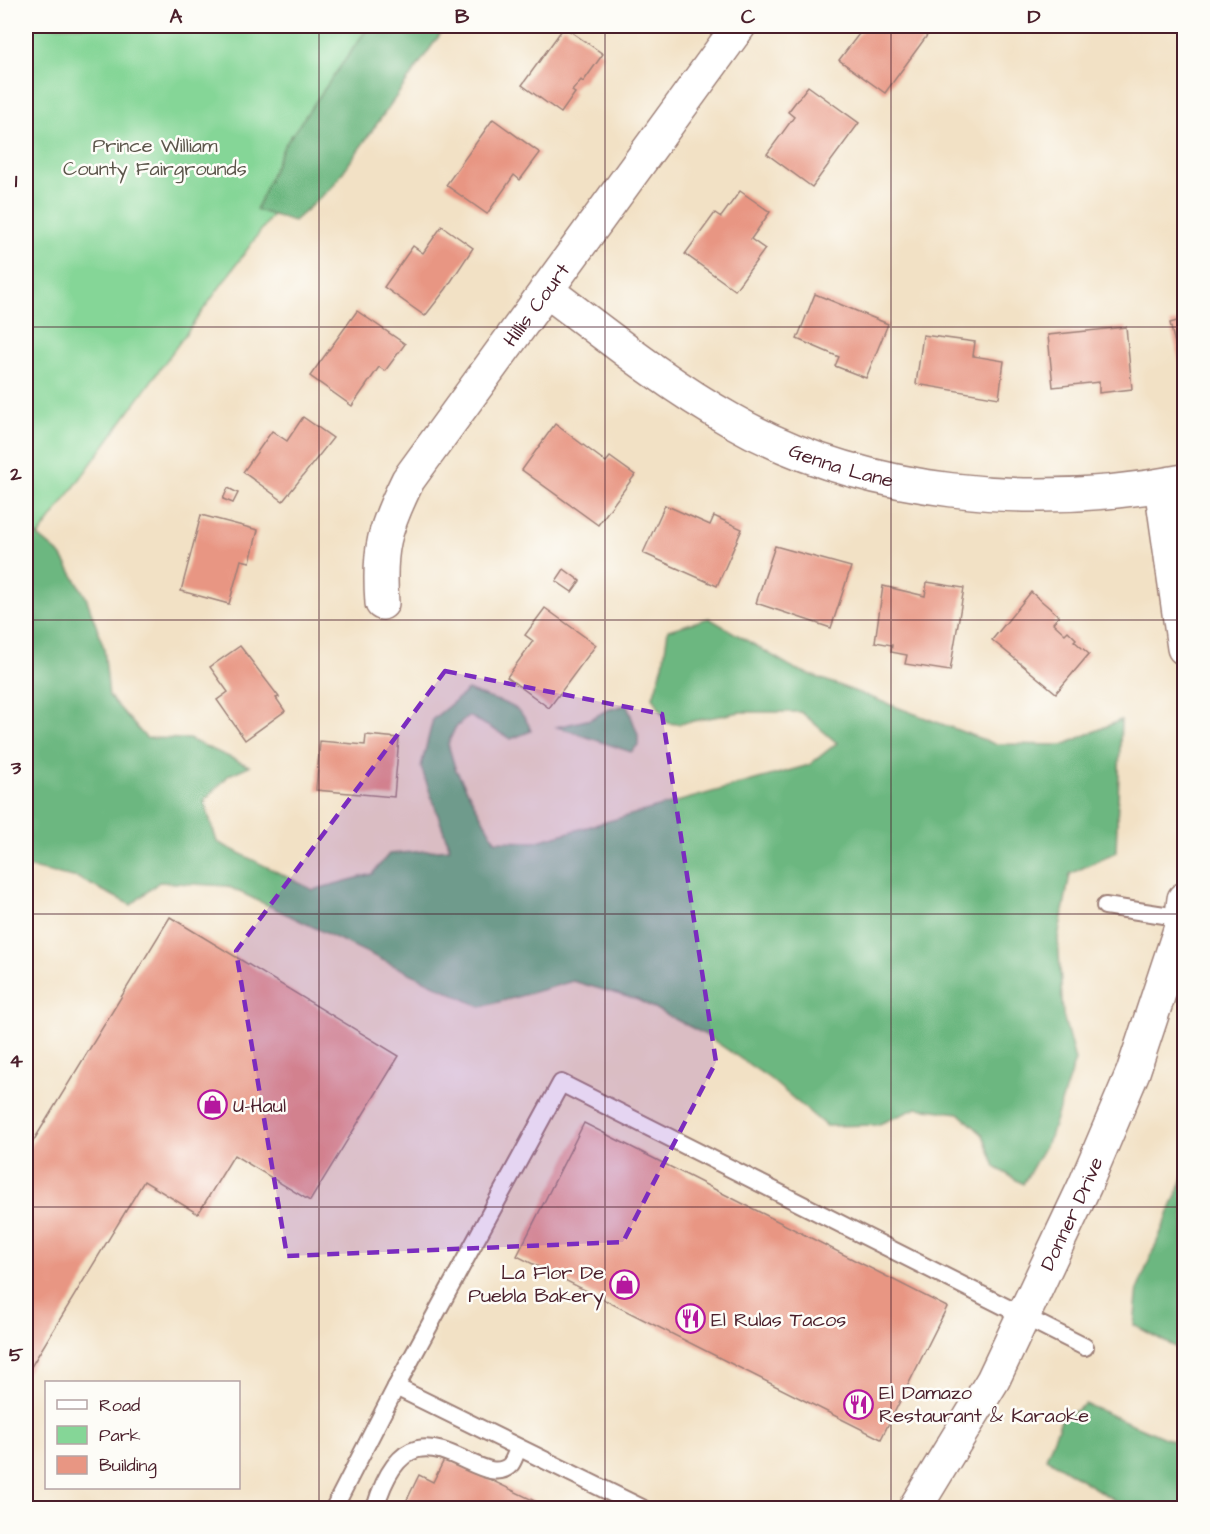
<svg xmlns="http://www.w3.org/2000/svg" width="1210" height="1534" viewBox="0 0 1210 1534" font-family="'Architects Daughter',sans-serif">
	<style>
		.green { fill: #85d697; stroke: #687a61; stroke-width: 1.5 }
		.forest { fill: #6cb780; stroke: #5b6b56; stroke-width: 1.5 }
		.building { fill: #e89683 }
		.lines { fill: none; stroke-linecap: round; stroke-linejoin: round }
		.lane-casing { stroke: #9e8078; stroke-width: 20 }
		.street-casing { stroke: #9e8078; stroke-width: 36 }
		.lane { stroke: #fff; stroke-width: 16 }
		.street { stroke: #fff; stroke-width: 33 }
		.marked { fill: #7b2cbf; fill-opacity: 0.2; stroke: #7b2cbf; stroke-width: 4.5; stroke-dasharray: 12 8; stroke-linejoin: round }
		.grid { fill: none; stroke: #4a1f2b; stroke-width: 1.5; stroke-opacity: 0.55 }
		.labels { text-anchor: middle; stroke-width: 5; stroke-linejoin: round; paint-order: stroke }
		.park-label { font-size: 20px; fill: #5c564b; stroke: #fdfcf7 }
		.street-label { font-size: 20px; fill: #4a1f2b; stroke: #fdfcf7 }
		.poi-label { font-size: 20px; fill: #4a1f2b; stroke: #fdfcf7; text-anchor: start }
		.neatline { fill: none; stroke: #4a1f2b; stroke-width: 2 }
		.grid-label { font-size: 20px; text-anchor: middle; font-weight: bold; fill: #4a1f2b }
	</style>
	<rect width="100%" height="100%" fill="#fdfcf7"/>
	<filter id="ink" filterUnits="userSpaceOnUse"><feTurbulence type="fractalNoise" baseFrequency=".0167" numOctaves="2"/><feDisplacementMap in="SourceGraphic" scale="12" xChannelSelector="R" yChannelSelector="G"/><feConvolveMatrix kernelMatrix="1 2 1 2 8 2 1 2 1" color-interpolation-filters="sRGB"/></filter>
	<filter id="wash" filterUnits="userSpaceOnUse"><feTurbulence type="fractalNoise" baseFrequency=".008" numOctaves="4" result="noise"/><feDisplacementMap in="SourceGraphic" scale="24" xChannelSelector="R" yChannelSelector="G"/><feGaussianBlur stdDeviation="1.35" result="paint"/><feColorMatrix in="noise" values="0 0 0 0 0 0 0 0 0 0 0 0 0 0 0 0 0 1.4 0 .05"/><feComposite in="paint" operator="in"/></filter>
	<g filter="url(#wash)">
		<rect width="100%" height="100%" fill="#f2e1c5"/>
		<polygon class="green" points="26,26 410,26 26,553"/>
		<g class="forest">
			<polygon points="369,26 446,26 333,186 294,221 256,210 284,146"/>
			<path d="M 26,526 L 61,555 L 86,597 L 104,648 L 109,696 L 146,738 L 189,739 L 249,766 L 229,775 L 204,801 L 217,842 L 313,890 L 372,874 L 389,854 L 450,849 L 421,767 L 433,719 L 468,690 C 496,704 520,698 531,731 L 511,739 L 469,716 L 455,728 L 448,744 L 455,768 L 495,841 L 534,842 L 809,765 L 837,743 L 801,712 L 740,712 L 678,724 L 667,723 L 653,697 L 663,665 L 668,630 L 709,618 L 795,669 L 995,744 L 1063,745 L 1121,720 L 1116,852 L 1070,874 L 1058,938 L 1063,1015 L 1075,1060 L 1050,1137 L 1023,1184 L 995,1167 L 983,1135 L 959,1113 L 917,1108 L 877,1125 L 826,1126 L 769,1078 L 704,1034 L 638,1000 L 573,981 L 481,1007 L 227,886 L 159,882 L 131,905 L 78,878 L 26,867 Z"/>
			<polygon points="627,705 638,735 638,745 631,752 557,727 591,719 607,710"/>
			<polygon points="1184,1176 1184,1352 1134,1325 1138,1288"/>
			<polygon points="1085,1404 1184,1446 1184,1508 1127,1508 1046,1458 1061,1420"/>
		</g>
		<g id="blocks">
			<g class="building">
				<polygon points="865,26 934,26 885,93 839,60"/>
				<polygon points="564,27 603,54 583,82 581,80 572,91 575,93 561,113 522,85"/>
				<polygon points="808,86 859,123 812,187 767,154 794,117 788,112"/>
				<polygon points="493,119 540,153 520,180 514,175 487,214 446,185"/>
				<polygon points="740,191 770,212 751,239 765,249 735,290 685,254 715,213 721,217"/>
				<polygon points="442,226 473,248 446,289 425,316 384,287 413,246 423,253"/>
				<polygon points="815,294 888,324 866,378 835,366 839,357 797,339"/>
				<polygon points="357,311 405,344 385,371 379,367 352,406 310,376"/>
				<polygon points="1184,319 1184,381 1170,323"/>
				<polygon points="1126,327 1132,389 1099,393 1099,382 1053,387 1048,335"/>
				<polygon points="923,335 975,342 973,356 1004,361 999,398 916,384"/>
				<polygon points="303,417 333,438 283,501 243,472 272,431 287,441"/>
				<polygon points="555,424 606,462 610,457 635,475 598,525 522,470"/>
				<polygon points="228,488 238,493 233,503 223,499"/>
				<polygon points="665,505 710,525 714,516 742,529 717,586 643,553"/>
				<polygon points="201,515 258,530 250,562 241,560 229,604 181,591"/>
				<polygon points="775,546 851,567 831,628 756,603"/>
				<polygon points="564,569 580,581 572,592 556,581"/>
				<polygon points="927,582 964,588 950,671 905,664 907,655 891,652 892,645 875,642 883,586 925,596"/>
				<polygon points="1031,592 1059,616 1053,623 1065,634 1068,631 1076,639 1074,641 1089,654 1056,693 992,640"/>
				<polygon points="545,608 596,645 549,708 507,677 533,641 525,635"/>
				<polygon points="240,646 279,697 276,698 285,711 245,740 217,700 228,692 210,667"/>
				<polygon points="366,735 399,738 394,797 316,790 320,741 365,745"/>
				<polygon points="170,917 399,1056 310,1201 234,1155 198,1214 144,1181 26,1375 26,1153"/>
				<polygon points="584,1123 947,1307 881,1439 517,1256"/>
				<polygon points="445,1458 541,1504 539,1508 403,1508 419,1475 433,1482"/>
			</g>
		</g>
	</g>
	<g filter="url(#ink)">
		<use href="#blocks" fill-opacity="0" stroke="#9e8078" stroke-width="1.5"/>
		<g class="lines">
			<defs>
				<g id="lane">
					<polyline points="1105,906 1184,918"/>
					<polyline points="396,1387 642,1508"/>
					<polyline points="334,1508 396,1387 561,1083 1085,1347"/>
					<path d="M 375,1508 C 412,1383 481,1498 511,1464 C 514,1460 516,1452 519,1448"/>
				</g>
				<g id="street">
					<path id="s1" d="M 546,290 C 605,334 665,383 729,419 C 863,496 1035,510 1184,481"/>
					<polyline points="1161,486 1184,648"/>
					<path id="s2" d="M 382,603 C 378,549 384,529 408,480 L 739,26"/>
					<path id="s3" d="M 915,1508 L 993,1380 L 1085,1185 L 1133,1072 L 1180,930 L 1184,899"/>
				</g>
			</defs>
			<use href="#lane" class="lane-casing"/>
			<use href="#street" class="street-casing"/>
			<use href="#lane" class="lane"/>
			<use href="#street" class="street"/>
		</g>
	</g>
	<path class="marked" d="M 445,671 L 662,714 L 716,1062 L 623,1242 L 287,1256 L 236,951 Z"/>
	<path class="grid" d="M 319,26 L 319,1508M 605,26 L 605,1508M 891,26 L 891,1508M 26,327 L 1184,327M 26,620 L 1184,620M 26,914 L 1184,914M 26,1207 L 1184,1207"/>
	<defs>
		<symbol id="shop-ring" viewBox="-11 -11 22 22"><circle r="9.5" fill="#fdfcf7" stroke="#b5179e" stroke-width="1.5"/><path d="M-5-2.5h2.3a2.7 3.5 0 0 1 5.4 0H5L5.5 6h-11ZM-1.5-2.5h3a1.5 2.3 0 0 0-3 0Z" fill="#b5179e"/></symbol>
		<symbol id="restaurant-ring" viewBox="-11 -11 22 22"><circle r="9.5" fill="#fdfcf7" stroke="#b5179e" stroke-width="1.5"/><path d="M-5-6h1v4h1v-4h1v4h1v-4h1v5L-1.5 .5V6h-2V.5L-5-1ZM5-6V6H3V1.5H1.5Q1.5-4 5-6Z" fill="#b5179e"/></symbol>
	</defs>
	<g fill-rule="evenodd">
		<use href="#shop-ring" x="196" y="1088" width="33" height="33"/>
		<use href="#shop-ring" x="608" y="1268" width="33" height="33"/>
		<use href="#restaurant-ring" x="674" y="1302" width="33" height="33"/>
		<use href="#restaurant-ring" x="842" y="1388" width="33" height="33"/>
	</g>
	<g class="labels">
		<g class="park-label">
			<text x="155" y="152">Prince William<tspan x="155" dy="23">County Fairgrounds</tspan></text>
		</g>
		<g class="street-label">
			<text dy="7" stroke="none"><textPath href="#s2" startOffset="345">Hillis Court</textPath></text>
			<text dy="7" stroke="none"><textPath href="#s1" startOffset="346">Genna Lane</textPath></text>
			<text dy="7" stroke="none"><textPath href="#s3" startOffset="334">Donner Drive</textPath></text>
		</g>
		<g class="poi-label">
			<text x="233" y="1112">U-Haul</text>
			<text x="604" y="1279" text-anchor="end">La Flor De<tspan x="604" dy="23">Puebla Bakery</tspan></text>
			<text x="711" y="1326">El Rulas Tacos</text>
			<text x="879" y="1399">El Damazo<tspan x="879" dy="23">Restaurant &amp; Karaoke</tspan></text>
		</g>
	</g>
	<rect width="1210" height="1534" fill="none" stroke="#fdfcf7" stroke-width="66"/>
	<rect x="45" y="1381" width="195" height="108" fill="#fdfcf7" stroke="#b5a4a5" stroke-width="1.5"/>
	<rect x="57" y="1400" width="30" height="9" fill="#ffffff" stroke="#b5a4a5" stroke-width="1.5"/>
	<text x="99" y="1411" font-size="18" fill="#4a1f2b">Road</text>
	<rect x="57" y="1426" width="30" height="18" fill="#85d697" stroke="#b5a4a5" stroke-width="1.5"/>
	<text x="99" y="1441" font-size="18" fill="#4a1f2b">Park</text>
	<rect x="57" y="1456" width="30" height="18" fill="#e89683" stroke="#b5a4a5" stroke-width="1.5"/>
	<text x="99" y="1471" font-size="18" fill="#4a1f2b">Building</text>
	<rect x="33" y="33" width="1144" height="1468" class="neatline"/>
	<g class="grid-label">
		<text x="176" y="23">A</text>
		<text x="462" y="23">B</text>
		<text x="748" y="23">C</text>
		<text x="1034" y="23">D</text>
		<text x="16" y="187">1</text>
		<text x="16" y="480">2</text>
		<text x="16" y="774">3</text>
		<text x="16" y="1067">4</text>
		<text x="16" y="1361">5</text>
	</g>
</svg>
